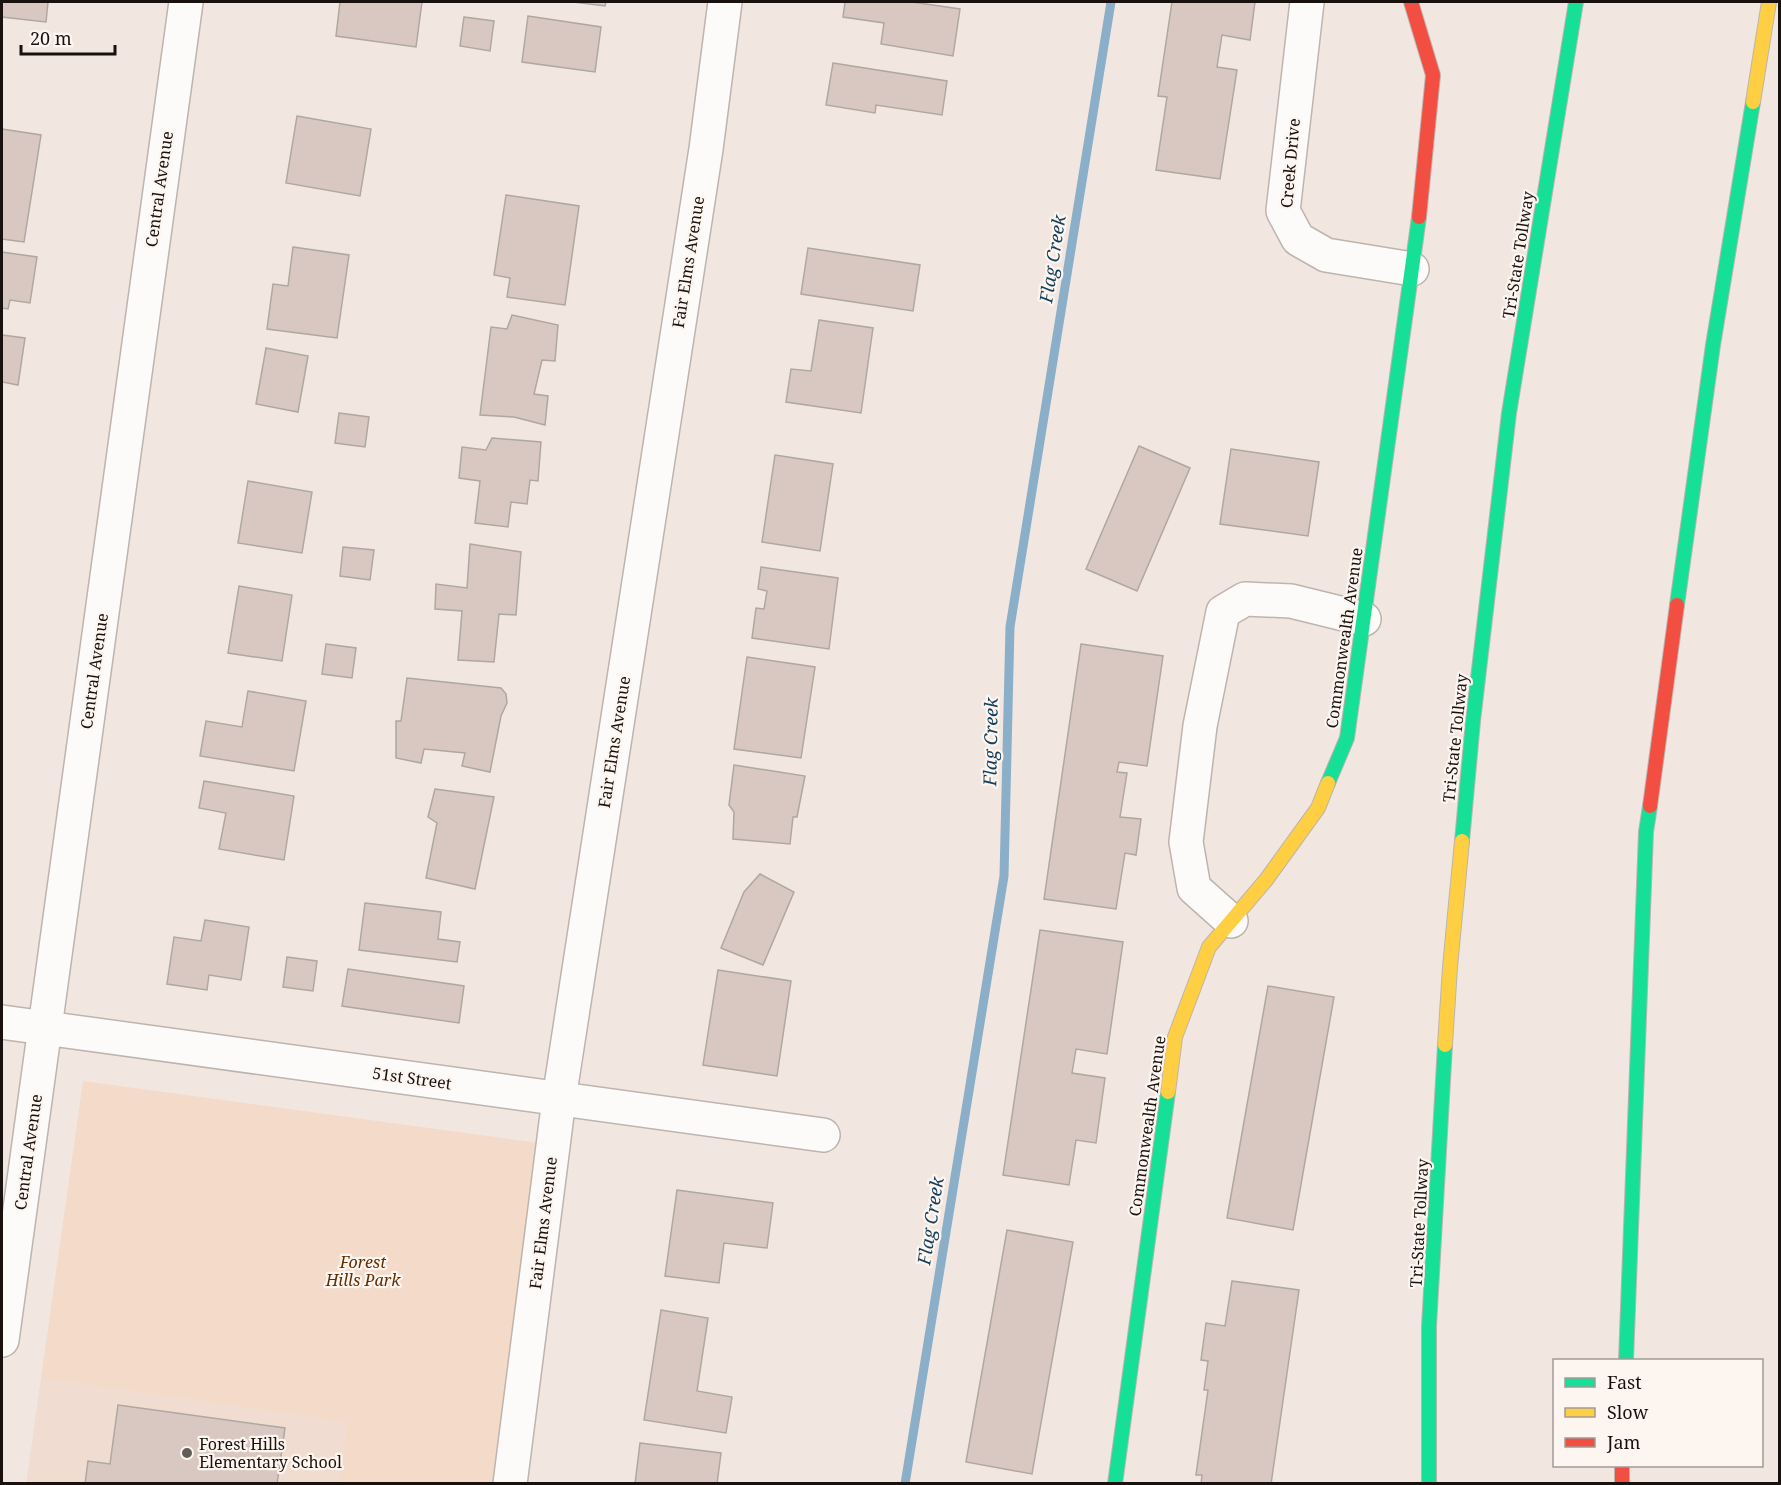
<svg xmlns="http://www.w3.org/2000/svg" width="1781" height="1485" viewBox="0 0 1781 1485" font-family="'Noto Serif',serif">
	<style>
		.built { fill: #f0dcd0 }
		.green { fill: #f3dac9 }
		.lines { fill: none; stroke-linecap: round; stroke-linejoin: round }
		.stream { stroke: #8bafc8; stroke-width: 9 }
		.building { fill: #d9c8c1; stroke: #afa7a2; stroke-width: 1.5 }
		.street-casing { stroke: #bdb4af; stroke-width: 36 }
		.fast-casing { stroke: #bdb4af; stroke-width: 16 }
		.slow-casing { stroke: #bdb4af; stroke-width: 16 }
		.jam-casing { stroke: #bdb4af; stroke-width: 16 }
		.street { stroke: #fdfbfa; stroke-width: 33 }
		.fast { stroke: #16e098; stroke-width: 14 }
		.slow { stroke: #ffcf43; stroke-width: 14 }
		.jam { stroke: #f24e42; stroke-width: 14 }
		.poi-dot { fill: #645c57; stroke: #fdf5f0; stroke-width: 2 }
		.labels { text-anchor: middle; stroke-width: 4.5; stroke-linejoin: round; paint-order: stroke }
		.street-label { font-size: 16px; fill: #18110d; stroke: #fdf5f0 }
		.park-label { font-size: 16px; font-style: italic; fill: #602d00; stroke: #fdf5f0 }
		.poi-label { font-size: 16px; fill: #18110d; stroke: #fdf5f0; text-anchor: start }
		.water-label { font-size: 18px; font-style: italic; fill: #14405c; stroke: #fdf5f0 }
	</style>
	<rect width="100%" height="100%" fill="#f2e7e0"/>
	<polygon class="built" points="41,1378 347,1422 339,1483 26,1484"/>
	<polygon class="green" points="83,1081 540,1143 492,1483 339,1483 347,1422 41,1378"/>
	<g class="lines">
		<polyline class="stream" points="905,1484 1004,876 1010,627 1111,2"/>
	</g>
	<g class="building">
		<polygon points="2,2 48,2 46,22 2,17"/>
		<polygon points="340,2 422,2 416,47 336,36"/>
		<polygon points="573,2 606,2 605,6"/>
		<polygon points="845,2 912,2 960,9 953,56 881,44 884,23 843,17"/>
		<polygon points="1172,2 1255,2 1250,40 1222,35 1217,67 1237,70 1220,179 1156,170 1167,97 1158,96"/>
		<polygon points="528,16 601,27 595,72 522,62"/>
		<polygon points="464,17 494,21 490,51 460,46"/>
		<polygon points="833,63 947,81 942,115 876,105 875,113 826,105"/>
		<polygon points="297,116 371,129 360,196 286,183"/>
		<polygon points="2,129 41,135 24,242 2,239"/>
		<polygon points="506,195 579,206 565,305 507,297 510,278 494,275"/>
		<polygon points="293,247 349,255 337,338 267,329 273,284 288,286"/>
		<polygon points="808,248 920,265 913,311 801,294"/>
		<polygon points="2,252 37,257 30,303 10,300 8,309 2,308"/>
		<polygon points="512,315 558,325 555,361 542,360 534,394 548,396 545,425 514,417 480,415 491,327 507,329"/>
		<polygon points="819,320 873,328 861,413 786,402 791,369 811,371"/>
		<polygon points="2,335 25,338 18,385 2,382"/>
		<polygon points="266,348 308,356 298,412 256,404"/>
		<polygon points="339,413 369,417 365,447 335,443"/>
		<polygon points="492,438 541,442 538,481 530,480 527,504 511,502 508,527 475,523 480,481 459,478 462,447 486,450"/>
		<polygon points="1139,446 1190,468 1137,591 1086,569"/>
		<polygon points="1231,449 1319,462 1308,536 1220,524"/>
		<polygon points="775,455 833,464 820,551 762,542"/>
		<polygon points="248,481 312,492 302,553 238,543"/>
		<polygon points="470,544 521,552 516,615 499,614 494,662 458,660 462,611 435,609 436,584 467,588"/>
		<polygon points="343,547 374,550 370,580 340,576"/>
		<polygon points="761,567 838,578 829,649 752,638 756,608 764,609 767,591 758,589"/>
		<polygon points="239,586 292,595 282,661 228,653"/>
		<polygon points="326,644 356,648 352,678 322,674"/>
		<polygon points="1081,644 1163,656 1147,766 1119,762 1117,772 1127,773 1120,817 1141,819 1136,855 1125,853 1116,909 1044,899"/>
		<polygon points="747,657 815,667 801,758 734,749"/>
		<polygon points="407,678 501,688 506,694 507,703 501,716 490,772 462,766 465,753 424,749 421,763 396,758 396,721 401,721"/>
		<polygon points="248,691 306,701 294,771 200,756 206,721 242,727"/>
		<polygon points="734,765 805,776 797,817 793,817 790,844 733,839 734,812 729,805"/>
		<polygon points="204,781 294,796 284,860 219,849 226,813 199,808"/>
		<polygon points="435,789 494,797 475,889 426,878 437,823 428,817"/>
		<polygon points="760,874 794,892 763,965 721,948 744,892"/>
		<polygon points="365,903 441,912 438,939 460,942 457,962 359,950"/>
		<polygon points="205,920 249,927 241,980 209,975 207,990 167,984 174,937 201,941"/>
		<polygon points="1040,930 1123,942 1107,1054 1076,1049 1072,1073 1105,1078 1096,1143 1076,1140 1069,1185 1003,1175"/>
		<polygon points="287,957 317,961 313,991 283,987"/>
		<polygon points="348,969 464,986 459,1023 342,1006"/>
		<polygon points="718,970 791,981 777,1076 703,1065"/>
		<polygon points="1268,986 1334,997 1293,1230 1227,1218"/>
		<polygon points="677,1190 773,1203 767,1248 724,1243 719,1283 665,1276"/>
		<polygon points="1007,1230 1073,1242 1032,1474 966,1462"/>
		<polygon points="1232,1281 1299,1290 1271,1484 1201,1484 1202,1475 1196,1475 1208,1390 1204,1390 1208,1361 1201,1360 1206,1323 1225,1326"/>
		<polygon points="661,1310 708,1318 697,1391 732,1397 726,1433 644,1420"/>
		<polygon points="118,1405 285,1428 277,1484 85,1484 88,1461 110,1464"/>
		<polygon points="640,1443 721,1453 717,1484 635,1484"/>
	</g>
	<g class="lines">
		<defs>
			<g id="street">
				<polyline points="1307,2 1283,211 1298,239 1326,255 1412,269"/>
				<polyline points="1231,921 1194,888 1186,842 1200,726 1223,612 1245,599 1291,601 1364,619"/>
				<polyline points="2,1022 823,1135"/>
				<polyline points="2,1340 186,2"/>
				<polyline points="510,1484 559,1099 706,149 725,2"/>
			</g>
			<g id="fast">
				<polyline points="1677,605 1713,345 1753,102"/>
				<polyline points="1328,783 1347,738 1419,217"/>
				<polyline points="1462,841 1473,721 1509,413 1576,2"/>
				<polyline points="1626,1360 1646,832 1650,806"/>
				<polyline points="1115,1484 1168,1092"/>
				<polyline points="1429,1484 1429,1326 1445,1045"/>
			</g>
			<g id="slow">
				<polyline points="1753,102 1769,2"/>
				<polyline points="1445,1045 1450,967 1462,841"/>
				<polyline points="1168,1092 1175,1037 1209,947 1266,880 1318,808 1328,783"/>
			</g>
			<g id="jam">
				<polyline points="1411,2 1433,75 1419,217"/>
				<polyline points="1650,806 1677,605"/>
				<polyline points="1622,1466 1622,1484"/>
			</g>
		</defs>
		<use href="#street" class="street-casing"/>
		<use href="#fast" class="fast-casing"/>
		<use href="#slow" class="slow-casing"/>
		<use href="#jam" class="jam-casing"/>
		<use href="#street" class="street"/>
		<use href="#fast" class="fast"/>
		<use href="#slow" class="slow"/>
		<use href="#jam" class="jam"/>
	</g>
	<circle class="poi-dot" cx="187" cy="1453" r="6"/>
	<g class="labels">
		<g class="street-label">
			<text transform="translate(1290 163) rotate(-85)" y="6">Creek Drive</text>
			<text transform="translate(159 189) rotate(-82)" y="6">Central Avenue</text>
			<text transform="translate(1518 255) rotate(-81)" y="6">Tri-State Tollway</text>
			<text transform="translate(688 262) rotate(-81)" y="6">Fair Elms Avenue</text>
			<text transform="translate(1344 638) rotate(-82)" y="6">Commonwealth Avenue</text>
			<text transform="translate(94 671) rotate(-82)" y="6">Central Avenue</text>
			<text transform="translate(1455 738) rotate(-84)" y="6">Tri-State Tollway</text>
			<text transform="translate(614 742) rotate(-81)" y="6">Fair Elms Avenue</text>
			<text transform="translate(412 1078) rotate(8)" y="6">51st Street</text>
			<text transform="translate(1147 1126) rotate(-82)" y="6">Commonwealth Avenue</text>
			<text transform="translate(28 1152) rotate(-82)" y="6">Central Avenue</text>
			<text transform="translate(543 1223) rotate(-83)" y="6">Fair Elms Avenue</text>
			<text transform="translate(1419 1223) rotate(-87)" y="6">Tri-State Tollway</text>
		</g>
		<g class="park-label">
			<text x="363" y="1268">Forest<tspan x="363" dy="18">Hills Park</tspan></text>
		</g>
		<g class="poi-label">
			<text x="199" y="1450">Forest Hills<tspan x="199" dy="18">Elementary School</tspan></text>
		</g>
		<g class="water-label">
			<text transform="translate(1053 259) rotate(-81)" y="6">Flag Creek</text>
			<text transform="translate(991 742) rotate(-89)" y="6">Flag Creek</text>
			<text transform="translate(931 1221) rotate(-81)" y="6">Flag Creek</text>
		</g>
	</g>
	<rect width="1781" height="1485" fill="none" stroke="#18110d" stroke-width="6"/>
	<rect x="1553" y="1359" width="210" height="108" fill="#fdf5f0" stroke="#a19a95" stroke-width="1.5"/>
	<rect x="1565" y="1378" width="30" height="9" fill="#16e098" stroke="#a19a95" stroke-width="1.5"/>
	<text x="1607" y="1389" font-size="18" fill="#18110d">Fast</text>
	<rect x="1565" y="1408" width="30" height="9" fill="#ffcf43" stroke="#a19a95" stroke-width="1.5"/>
	<text x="1607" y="1419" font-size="18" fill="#18110d">Slow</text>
	<rect x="1565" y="1438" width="30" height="9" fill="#f24e42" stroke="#a19a95" stroke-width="1.5"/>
	<text x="1607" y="1449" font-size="18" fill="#18110d">Jam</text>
	<path d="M21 45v9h94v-9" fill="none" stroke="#18110d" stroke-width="3"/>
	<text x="30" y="45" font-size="18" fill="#18110d" stroke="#fdf5f0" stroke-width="4.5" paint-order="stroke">20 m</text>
</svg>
